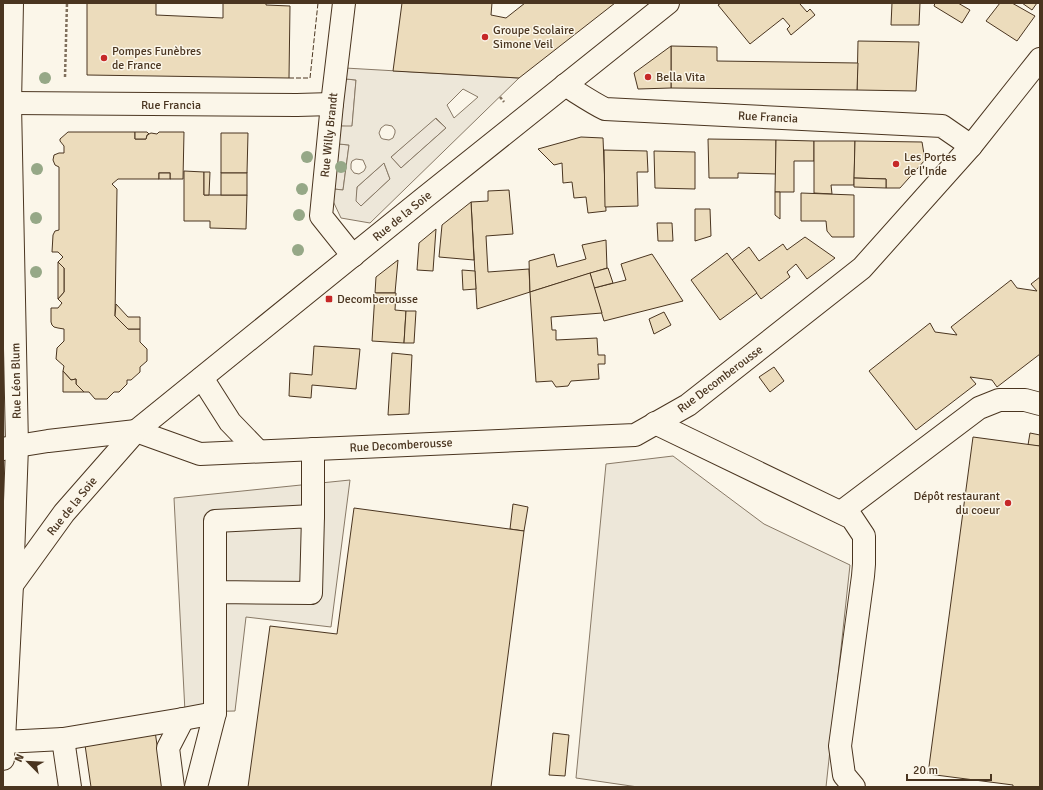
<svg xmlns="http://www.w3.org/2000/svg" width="1043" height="790" viewBox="0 0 1043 790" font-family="Signika,sans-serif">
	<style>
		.green { fill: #ede6d9; stroke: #887966 }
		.parking { fill: #ede7d9; stroke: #887966; fill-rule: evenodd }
		.building { fill: #ecdcbc; stroke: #4a3520 }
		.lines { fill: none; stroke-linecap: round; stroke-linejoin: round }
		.minor-casing { stroke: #4a3520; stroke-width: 24 }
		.major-casing { stroke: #4a3520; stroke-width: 24 }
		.path { stroke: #7f6f5c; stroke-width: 2.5; stroke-dasharray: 3 2; stroke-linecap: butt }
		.minor { stroke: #fbf6e9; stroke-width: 22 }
		.major { stroke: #fbf6e9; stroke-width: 22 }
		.fence { stroke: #4a3520; stroke-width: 1; stroke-dasharray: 5 2; stroke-linecap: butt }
		.tree { fill: #96a887 }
		.poi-dot { fill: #c62828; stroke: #fbf6e9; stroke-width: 1.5 }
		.labels { text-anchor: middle; stroke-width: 3; stroke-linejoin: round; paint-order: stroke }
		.poi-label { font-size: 12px; fill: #4a3520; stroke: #fbf6e9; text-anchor: start }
		.street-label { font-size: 12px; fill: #4a3520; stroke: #fbf6e9 }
	</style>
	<rect width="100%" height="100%" fill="#fbf6e9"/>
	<g class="green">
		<polygon points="346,79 356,80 352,127 340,126"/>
		<polygon points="435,118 446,128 401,168 391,157"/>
		<polygon points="339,144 349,145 343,190 334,189"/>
		<polygon points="384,163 390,179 361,206 355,201 357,187"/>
	</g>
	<g class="parking">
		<path d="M 345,68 L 519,78 L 370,223 L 341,218 L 333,201 L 334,189 L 343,190 L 349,145 L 339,144 L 340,126 L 352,126 L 356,80 L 346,79 ZM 463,89 L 478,97 L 454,118 L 447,105 ZM 436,118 L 446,128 L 401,168 L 391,157 ZM 385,125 L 387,125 L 392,126 L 395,130 L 395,133 L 393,138 L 389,140 L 383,139 L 381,138 L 379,133 L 381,128 ZM 356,159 L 363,160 L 366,167 L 364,171 L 359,174 L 354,173 L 351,169 L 351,164 L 352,161 ZM 384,163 L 390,179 L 361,206 L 356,201 L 357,187 Z"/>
		<polygon points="673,456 764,524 850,565 826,787 638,787 576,778 606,464"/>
		<polygon points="350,480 331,627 246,617 235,711 185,712 174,498"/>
	</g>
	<g class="building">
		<polygon points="87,3 156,3 156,15 223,18 223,3 266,3 266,5 290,6 289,78 87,75"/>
		<polygon points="402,3 492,3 491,15 506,18 525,3 615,3 519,78 393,71"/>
		<polygon points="721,3 801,3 800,4 807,12 810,9 815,15 791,35 787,29 790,26 783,18 750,44 718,5"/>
		<polygon points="892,3 920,3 919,25 891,25"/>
		<polygon points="935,3 958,3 970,10 962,23 934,6"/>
		<polygon points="1000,3 1012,3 1035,16 1017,41 986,21"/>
		<polygon points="1022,3 1037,3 1032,10"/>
		<polygon points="858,41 919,42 916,91 857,90"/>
		<polygon points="671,46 717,47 717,61 858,63 857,90 671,88"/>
		<polygon points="671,46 671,88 638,89 634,73"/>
		<polygon points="68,132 135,132 135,139 146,139 147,135 151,133 157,134 159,132 184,132 183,179 170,179 170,173 159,173 159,179 118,179 112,184 117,189 115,316 128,329 140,329 140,342 147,349 147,361 140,367 140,372 131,380 127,380 127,384 119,392 114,392 107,399 95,399 89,392 84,392 76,384 76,379 71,380 63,371 64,366 56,359 57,348 64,341 64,329 58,328 54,327 52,325 51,322 51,308 58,308 62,303 58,299 64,292 64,268 58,262 63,257 58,252 52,252 53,235 55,231 59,230 59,167 55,165 53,160 54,155 59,153 64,153 64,146 60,141 60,139"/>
		<polygon points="135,132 147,132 149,134 147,135 146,139 135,139"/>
		<polygon points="221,133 248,133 247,173 221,173"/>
		<polygon points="581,137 603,138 606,211 588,213 586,197 574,198 572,182 563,183 562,163 554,165 538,149"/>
		<polygon points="708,139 776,140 776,174 738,173 738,178 709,178"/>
		<polygon points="776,140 814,141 814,161 794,161 794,192 775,192"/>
		<polygon points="814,141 855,141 854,185 831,185 832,194 814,193"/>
		<polygon points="855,141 922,142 925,160 900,188 886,188 886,179 854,178"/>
		<polygon points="604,150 647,151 648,172 637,172 638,206 605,207"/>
		<polygon points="654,151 695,152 695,189 655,188"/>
		<polygon points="184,171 204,172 204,195 247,195 246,229 210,228 210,221 184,221"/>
		<polygon points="204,172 210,172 209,195 204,195"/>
		<rect x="159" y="173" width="11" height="6"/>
		<rect x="221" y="173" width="26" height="22"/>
		<polygon points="854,178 886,179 886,188 854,187"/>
		<polygon points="509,190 513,234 486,236 488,272 529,269 530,292 477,309 471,202 488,201 488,191"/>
		<polygon points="775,192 780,192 780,219 775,215"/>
		<polygon points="801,193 854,195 854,237 832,237 827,231 826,221 801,221"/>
		<polygon points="471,202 474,260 439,257 442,225"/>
		<polygon points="695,209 710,209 711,236 695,241"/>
		<polygon points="657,223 672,223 673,241 658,241"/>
		<polygon points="436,229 433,271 417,270 419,243"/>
		<polygon points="805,237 835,258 807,279 796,264 787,272 790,277 761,299 732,260 749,247 759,261 783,244 787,250"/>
		<polygon points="606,240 607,268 530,292 529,261 554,254 557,267 586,259 582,245"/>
		<polygon points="727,253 757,293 720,320 691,280"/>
		<polygon points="652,254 683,301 604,321 594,288 626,280 621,264"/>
		<polygon points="398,260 395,293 375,293 376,277"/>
		<polygon points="58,262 64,268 64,292 58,299"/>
		<polygon points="608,268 613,283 594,288 590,273"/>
		<polygon points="462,270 475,271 476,289 463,290"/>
		<polygon points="590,273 602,313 551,317 552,330 556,330 556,340 597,338 598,355 605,355 605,364 598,364 599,379 571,381 568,386 556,387 552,381 536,382 530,292"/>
		<polygon points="1040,277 1040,354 997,387 992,380 970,377 976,384 916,430 869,371 930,323 935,332 957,335 951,327 1011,280 1017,288 1037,291 1031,284"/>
		<polygon points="375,293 396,293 395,310 406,311 404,343 372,341"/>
		<polygon points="116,304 128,317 140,317 140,329 128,329 115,316"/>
		<polygon points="406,311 416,311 414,343 404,343"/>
		<polygon points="664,312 671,325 654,334 649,319"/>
		<polygon points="314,346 360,349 356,389 312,385 311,398 289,396 290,373 312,375"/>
		<polygon points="392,353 412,355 409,414 388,415"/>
		<polygon points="774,367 784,381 770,392 759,377"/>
		<polygon points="63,371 71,380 76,379 76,384 84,392 63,392"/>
		<polygon points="1030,433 1040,435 1040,446 1028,445"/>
		<polygon points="973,437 1040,446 1040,787 1013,787 1013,785 928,774"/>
		<polygon points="513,504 528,507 524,531 510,529"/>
		<polygon points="354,508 524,531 491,787 248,787 270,626 337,634"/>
		<polygon points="155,731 163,787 91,787 85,745"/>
		<polygon points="553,733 569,735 565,776 549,775"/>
	</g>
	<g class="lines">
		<defs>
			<g id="minor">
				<polyline points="344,3 332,104 321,216 353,256"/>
				<path d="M 565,85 C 578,93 591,102 605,109 L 942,126 L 971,146"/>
				<polyline points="11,103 297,105 332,104"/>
				<polyline points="202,378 230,422 258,451"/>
				<polyline points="655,423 852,518 864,536 864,564 863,576 840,746 844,775 854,787"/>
				<polyline points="3,449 17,446 48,441 136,431 200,454 635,435 688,405 862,268 971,146 1040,59"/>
				<polyline points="841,512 979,408 999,400 1025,400 1040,404"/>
				<polyline points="313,516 313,449"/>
				<polyline points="12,585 64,513 136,431 424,198 668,3"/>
				<polyline points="63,739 70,787"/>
				<polyline points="4,742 63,739 183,719 215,713 215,521 313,516 311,593 216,592"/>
				<polyline points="173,787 168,748 183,719"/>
				<polyline points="196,787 215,713"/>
			</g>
			<polyline id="major" points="3,759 12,585 17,446 10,104 12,3"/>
		</defs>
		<use href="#minor" class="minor-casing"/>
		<use href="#major" class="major-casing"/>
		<g class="path">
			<polyline points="65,77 67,3"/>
			<polyline points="500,97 504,102"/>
		</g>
		<use href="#minor" class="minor"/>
		<use href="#major" class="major"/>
		<polyline class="fence" points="289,78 310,78 318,3"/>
	</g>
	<g class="tree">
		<circle cx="45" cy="78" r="6"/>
		<circle cx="307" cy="157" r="6"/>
		<circle cx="341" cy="167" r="6"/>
		<circle cx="37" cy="169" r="6"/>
		<circle cx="302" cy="189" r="6"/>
		<circle cx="299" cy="215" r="6"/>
		<circle cx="36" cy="218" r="6"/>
		<circle cx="298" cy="250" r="6"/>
		<circle cx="36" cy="272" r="6"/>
	</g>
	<g class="poi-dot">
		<circle cx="485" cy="37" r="4"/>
		<circle cx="104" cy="58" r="4"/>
		<circle cx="648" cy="77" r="4"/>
		<circle cx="896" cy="164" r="4"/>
		<rect x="325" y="295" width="8" height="8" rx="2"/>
		<circle cx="1008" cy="503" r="4"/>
	</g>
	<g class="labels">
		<g class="poi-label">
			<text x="493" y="34">Groupe Scolaire<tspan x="493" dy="14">Simone Veil</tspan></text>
			<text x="112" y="55">Pompes Funèbres<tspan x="112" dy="14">de France</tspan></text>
			<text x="656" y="81">Bella Vita</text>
			<text x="904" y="161">Les Portes<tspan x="904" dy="14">de l'Inde</tspan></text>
			<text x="337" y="303">Decomberousse</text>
			<text x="1000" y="500" text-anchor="end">Dépôt restaurant<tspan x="1000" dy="14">du coeur</tspan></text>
		</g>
		<g class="street-label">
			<text x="171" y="109">Rue Francia</text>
			<text transform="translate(768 117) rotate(3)" y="4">Rue Francia</text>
			<text transform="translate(329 135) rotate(-84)" y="4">Rue Willy Brandt</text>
			<text transform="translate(402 216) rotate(-39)" y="4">Rue de la Soie</text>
			<text transform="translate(720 379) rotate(-37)" y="4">Rue Decomberousse</text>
			<text transform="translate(16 381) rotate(-91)" y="4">Rue Léon Blum</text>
			<text transform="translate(401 445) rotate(-3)" y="4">Rue Decomberousse</text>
			<text transform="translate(72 506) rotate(-51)" y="4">Rue de la Soie</text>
		</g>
	</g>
	<rect width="1043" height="790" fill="none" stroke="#4a3520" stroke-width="8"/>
	<g transform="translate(28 762) rotate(294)" stroke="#fbf6e9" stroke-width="3" paint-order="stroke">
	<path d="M0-3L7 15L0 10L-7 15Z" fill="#4a3520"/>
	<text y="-6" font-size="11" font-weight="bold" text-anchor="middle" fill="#4a3520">N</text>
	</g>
	<path d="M907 774v6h84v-6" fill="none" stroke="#4a3520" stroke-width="2"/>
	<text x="913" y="774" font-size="12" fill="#4a3520" stroke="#fbf6e9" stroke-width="3" paint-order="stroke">20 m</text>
</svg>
